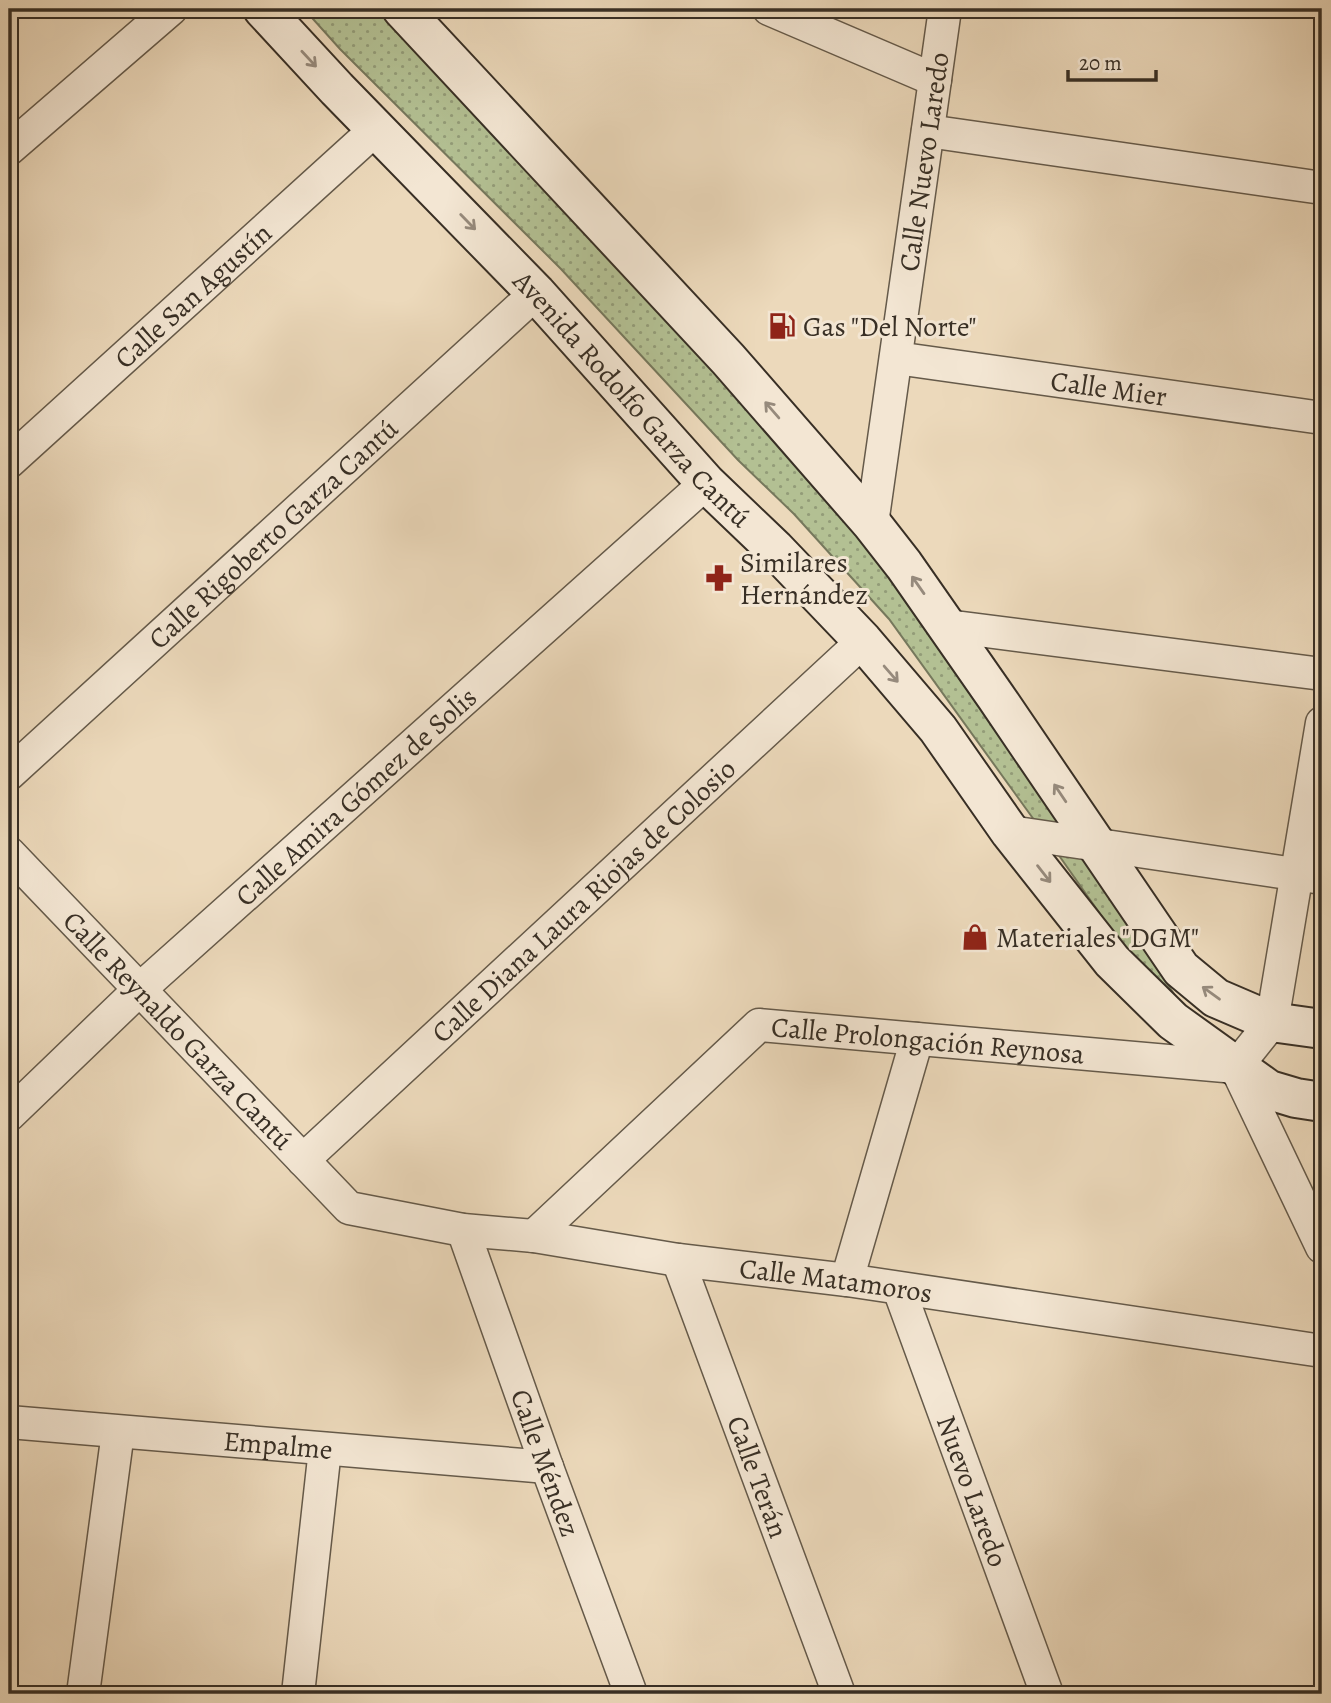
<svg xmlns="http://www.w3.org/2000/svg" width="1331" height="1703" viewBox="0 0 1331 1703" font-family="Alegreya,serif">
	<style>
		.park { fill: url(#park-dots); stroke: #76785c; stroke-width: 2 }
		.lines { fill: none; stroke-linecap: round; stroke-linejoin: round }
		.minor-casing { stroke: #655a4a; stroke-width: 35 }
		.secondary-casing { stroke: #382f25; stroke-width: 42 }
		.minor { stroke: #f3e6d3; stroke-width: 32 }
		.secondary { stroke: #f3e6d3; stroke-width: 38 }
		.oneway { stroke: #968a7c }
		.labels { text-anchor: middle; stroke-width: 6; stroke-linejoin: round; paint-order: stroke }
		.street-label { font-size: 28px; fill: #382f25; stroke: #f3e6d3 }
		.poi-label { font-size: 28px; fill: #382f25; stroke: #f3e6d3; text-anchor: start }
	</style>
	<defs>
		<pattern id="park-dots" width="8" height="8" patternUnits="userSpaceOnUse" patternTransform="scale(1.75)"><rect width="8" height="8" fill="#b3c093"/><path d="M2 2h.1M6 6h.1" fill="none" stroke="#939c78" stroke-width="1.8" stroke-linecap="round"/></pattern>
	</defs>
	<rect width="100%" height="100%" fill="#ecd9bb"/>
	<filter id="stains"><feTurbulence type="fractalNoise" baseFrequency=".00286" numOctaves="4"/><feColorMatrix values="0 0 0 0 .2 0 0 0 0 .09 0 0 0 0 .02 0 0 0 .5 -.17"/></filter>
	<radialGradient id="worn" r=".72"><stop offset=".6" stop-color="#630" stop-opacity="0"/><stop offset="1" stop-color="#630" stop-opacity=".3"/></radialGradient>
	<polygon class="park" points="304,9 384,9 637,282 865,542 1080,851 1176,997 1176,1004 1145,978 1032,817 889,619 794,514 738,460 561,269 340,49"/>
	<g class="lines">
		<defs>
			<g id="minor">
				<polyline points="769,9 935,80"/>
				<polyline points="928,131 1322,188"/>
				<polyline points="9,149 171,9"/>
				<path id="s1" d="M 896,358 L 1322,418"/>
				<path id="s2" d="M 9,462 L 377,128"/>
				<path id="s3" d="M 872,524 L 945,9"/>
				<polyline points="947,626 1322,674"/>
				<path id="s4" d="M 9,774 L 536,293"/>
				<polyline points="1010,832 1322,878"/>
				<path id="s5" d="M 9,853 L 349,1208 L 463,1230 L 534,1236 L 678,1260 L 847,1280 L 1322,1351"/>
				<polyline points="1236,1067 1272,1022 1322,723"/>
				<polyline points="1236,1067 1322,1247"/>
				<path id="s6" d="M 9,1115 L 139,990 L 706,483"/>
				<path id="s7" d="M 303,1160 L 863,641"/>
				<path id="s8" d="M 463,1230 L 547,1467 L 631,1694"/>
				<path id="s9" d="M 534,1236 L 759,1025 L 1236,1067"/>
				<path id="s10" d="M 678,1260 L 839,1694"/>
				<polyline points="847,1280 917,1039"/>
				<path id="s11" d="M 899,1289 L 1047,1694"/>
				<path id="s12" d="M 9,1422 L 547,1467"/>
				<polyline points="83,1694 118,1432"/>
				<polyline points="298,1694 325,1449"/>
			</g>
			<g id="secondary">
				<path id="s13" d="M 263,9 L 337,89 L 536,293 L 706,483 L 775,549 L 863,641 L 938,729 L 1010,832 L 1112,961 L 1173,1021 L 1269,1090 L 1296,1098 L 1322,1102"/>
				<polyline points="402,9 728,359 872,524 904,565 996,697 1181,969 1216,998 1272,1022 1322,1029"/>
			</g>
		</defs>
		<use href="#minor" class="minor-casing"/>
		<use href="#secondary" class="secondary-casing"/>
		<use href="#minor" class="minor"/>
		<use href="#secondary" class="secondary"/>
	</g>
	<defs><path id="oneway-shaft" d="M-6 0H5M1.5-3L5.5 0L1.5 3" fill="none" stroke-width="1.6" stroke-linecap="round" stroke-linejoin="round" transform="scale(1.75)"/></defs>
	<g class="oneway">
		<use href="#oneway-shaft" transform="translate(309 59) rotate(47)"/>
		<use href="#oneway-shaft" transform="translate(468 222) rotate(46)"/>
		<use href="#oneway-shaft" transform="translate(772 410) rotate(-131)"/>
		<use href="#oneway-shaft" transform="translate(918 585) rotate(-125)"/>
		<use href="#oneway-shaft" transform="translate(891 674) rotate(49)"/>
		<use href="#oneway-shaft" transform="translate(1060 793) rotate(-124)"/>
		<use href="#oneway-shaft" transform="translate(1044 874) rotate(52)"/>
		<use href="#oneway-shaft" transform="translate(1211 993) rotate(-144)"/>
	</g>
	<defs>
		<symbol id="fuel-bare" viewBox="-9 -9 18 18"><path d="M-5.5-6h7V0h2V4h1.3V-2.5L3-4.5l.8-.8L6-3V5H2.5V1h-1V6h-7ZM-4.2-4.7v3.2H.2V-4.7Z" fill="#8f2418" stroke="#f3e6d3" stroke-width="2.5" paint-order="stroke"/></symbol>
		<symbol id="pharmacy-bare" viewBox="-9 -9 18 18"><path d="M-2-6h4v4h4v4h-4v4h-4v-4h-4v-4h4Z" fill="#8f2418" stroke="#f3e6d3" stroke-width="2.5" paint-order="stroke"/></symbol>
		<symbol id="shop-bare" viewBox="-9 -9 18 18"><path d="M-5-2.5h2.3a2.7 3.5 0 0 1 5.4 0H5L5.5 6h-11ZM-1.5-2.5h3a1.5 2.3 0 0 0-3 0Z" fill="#8f2418" stroke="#f3e6d3" stroke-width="2.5" paint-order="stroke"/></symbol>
	</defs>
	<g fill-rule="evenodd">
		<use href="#fuel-bare" x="763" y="307" width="38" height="38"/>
		<use href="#pharmacy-bare" x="700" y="559" width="38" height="38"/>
		<use href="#shop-bare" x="956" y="918" width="38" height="38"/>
	</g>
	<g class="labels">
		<g class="street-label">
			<text dy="10" stroke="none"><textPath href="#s3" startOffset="366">Calle Nuevo Laredo</textPath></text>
			<text dy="10" stroke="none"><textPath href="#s2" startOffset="248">Calle San Agustín</textPath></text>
			<text dy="10" stroke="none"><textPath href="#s1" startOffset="215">Calle Mier</textPath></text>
			<text dy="10" stroke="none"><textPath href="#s13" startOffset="537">Avenida Rodolfo Garza Cantú</textPath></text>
			<text dy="10" stroke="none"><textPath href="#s4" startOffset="357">Calle Rigoberto Garza Cantú</textPath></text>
			<text dy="10" stroke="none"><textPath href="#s6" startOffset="471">Calle Amira Gómez de Solis</textPath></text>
			<text dy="10" stroke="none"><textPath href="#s7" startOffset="382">Calle Diana Laura Riojas de Colosio</textPath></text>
			<text dy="10" stroke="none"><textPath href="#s5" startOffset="245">Calle Reynaldo Garza Cantú</textPath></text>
			<text dy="10" stroke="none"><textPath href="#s9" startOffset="478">Calle Prolongación Reynosa</textPath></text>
			<text dy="10" stroke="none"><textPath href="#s5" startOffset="984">Calle Matamoros</textPath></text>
			<text dy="10" stroke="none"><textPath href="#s12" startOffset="270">Empalme</textPath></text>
			<text dy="10" stroke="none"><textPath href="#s8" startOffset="247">Calle Méndez</textPath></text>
			<text dy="10" stroke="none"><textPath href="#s10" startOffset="231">Calle Terán</textPath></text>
			<text dy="10" stroke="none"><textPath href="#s11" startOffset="215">Nuevo Laredo</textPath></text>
		</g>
		<g class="poi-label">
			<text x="803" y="336">Gas "Del Norte"</text>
			<text x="740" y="572">Similares<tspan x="740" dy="32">Hernández</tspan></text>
			<text x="996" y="947">Materiales "DGM"</text>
		</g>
	</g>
	<rect width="1331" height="1703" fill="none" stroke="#ecd9bb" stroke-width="35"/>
	<rect x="10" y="10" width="1310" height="1682" fill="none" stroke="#382f25" stroke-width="3.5"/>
	<rect x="18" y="18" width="1296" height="1668" fill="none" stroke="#382f25" stroke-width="2"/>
	<path d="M1068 70v10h88v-10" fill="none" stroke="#382f25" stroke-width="3.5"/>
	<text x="1079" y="70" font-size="21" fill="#382f25" stroke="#f3e6d3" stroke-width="5" paint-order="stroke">20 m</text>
	<rect width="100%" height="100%" filter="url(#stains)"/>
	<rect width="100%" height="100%" fill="url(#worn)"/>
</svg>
